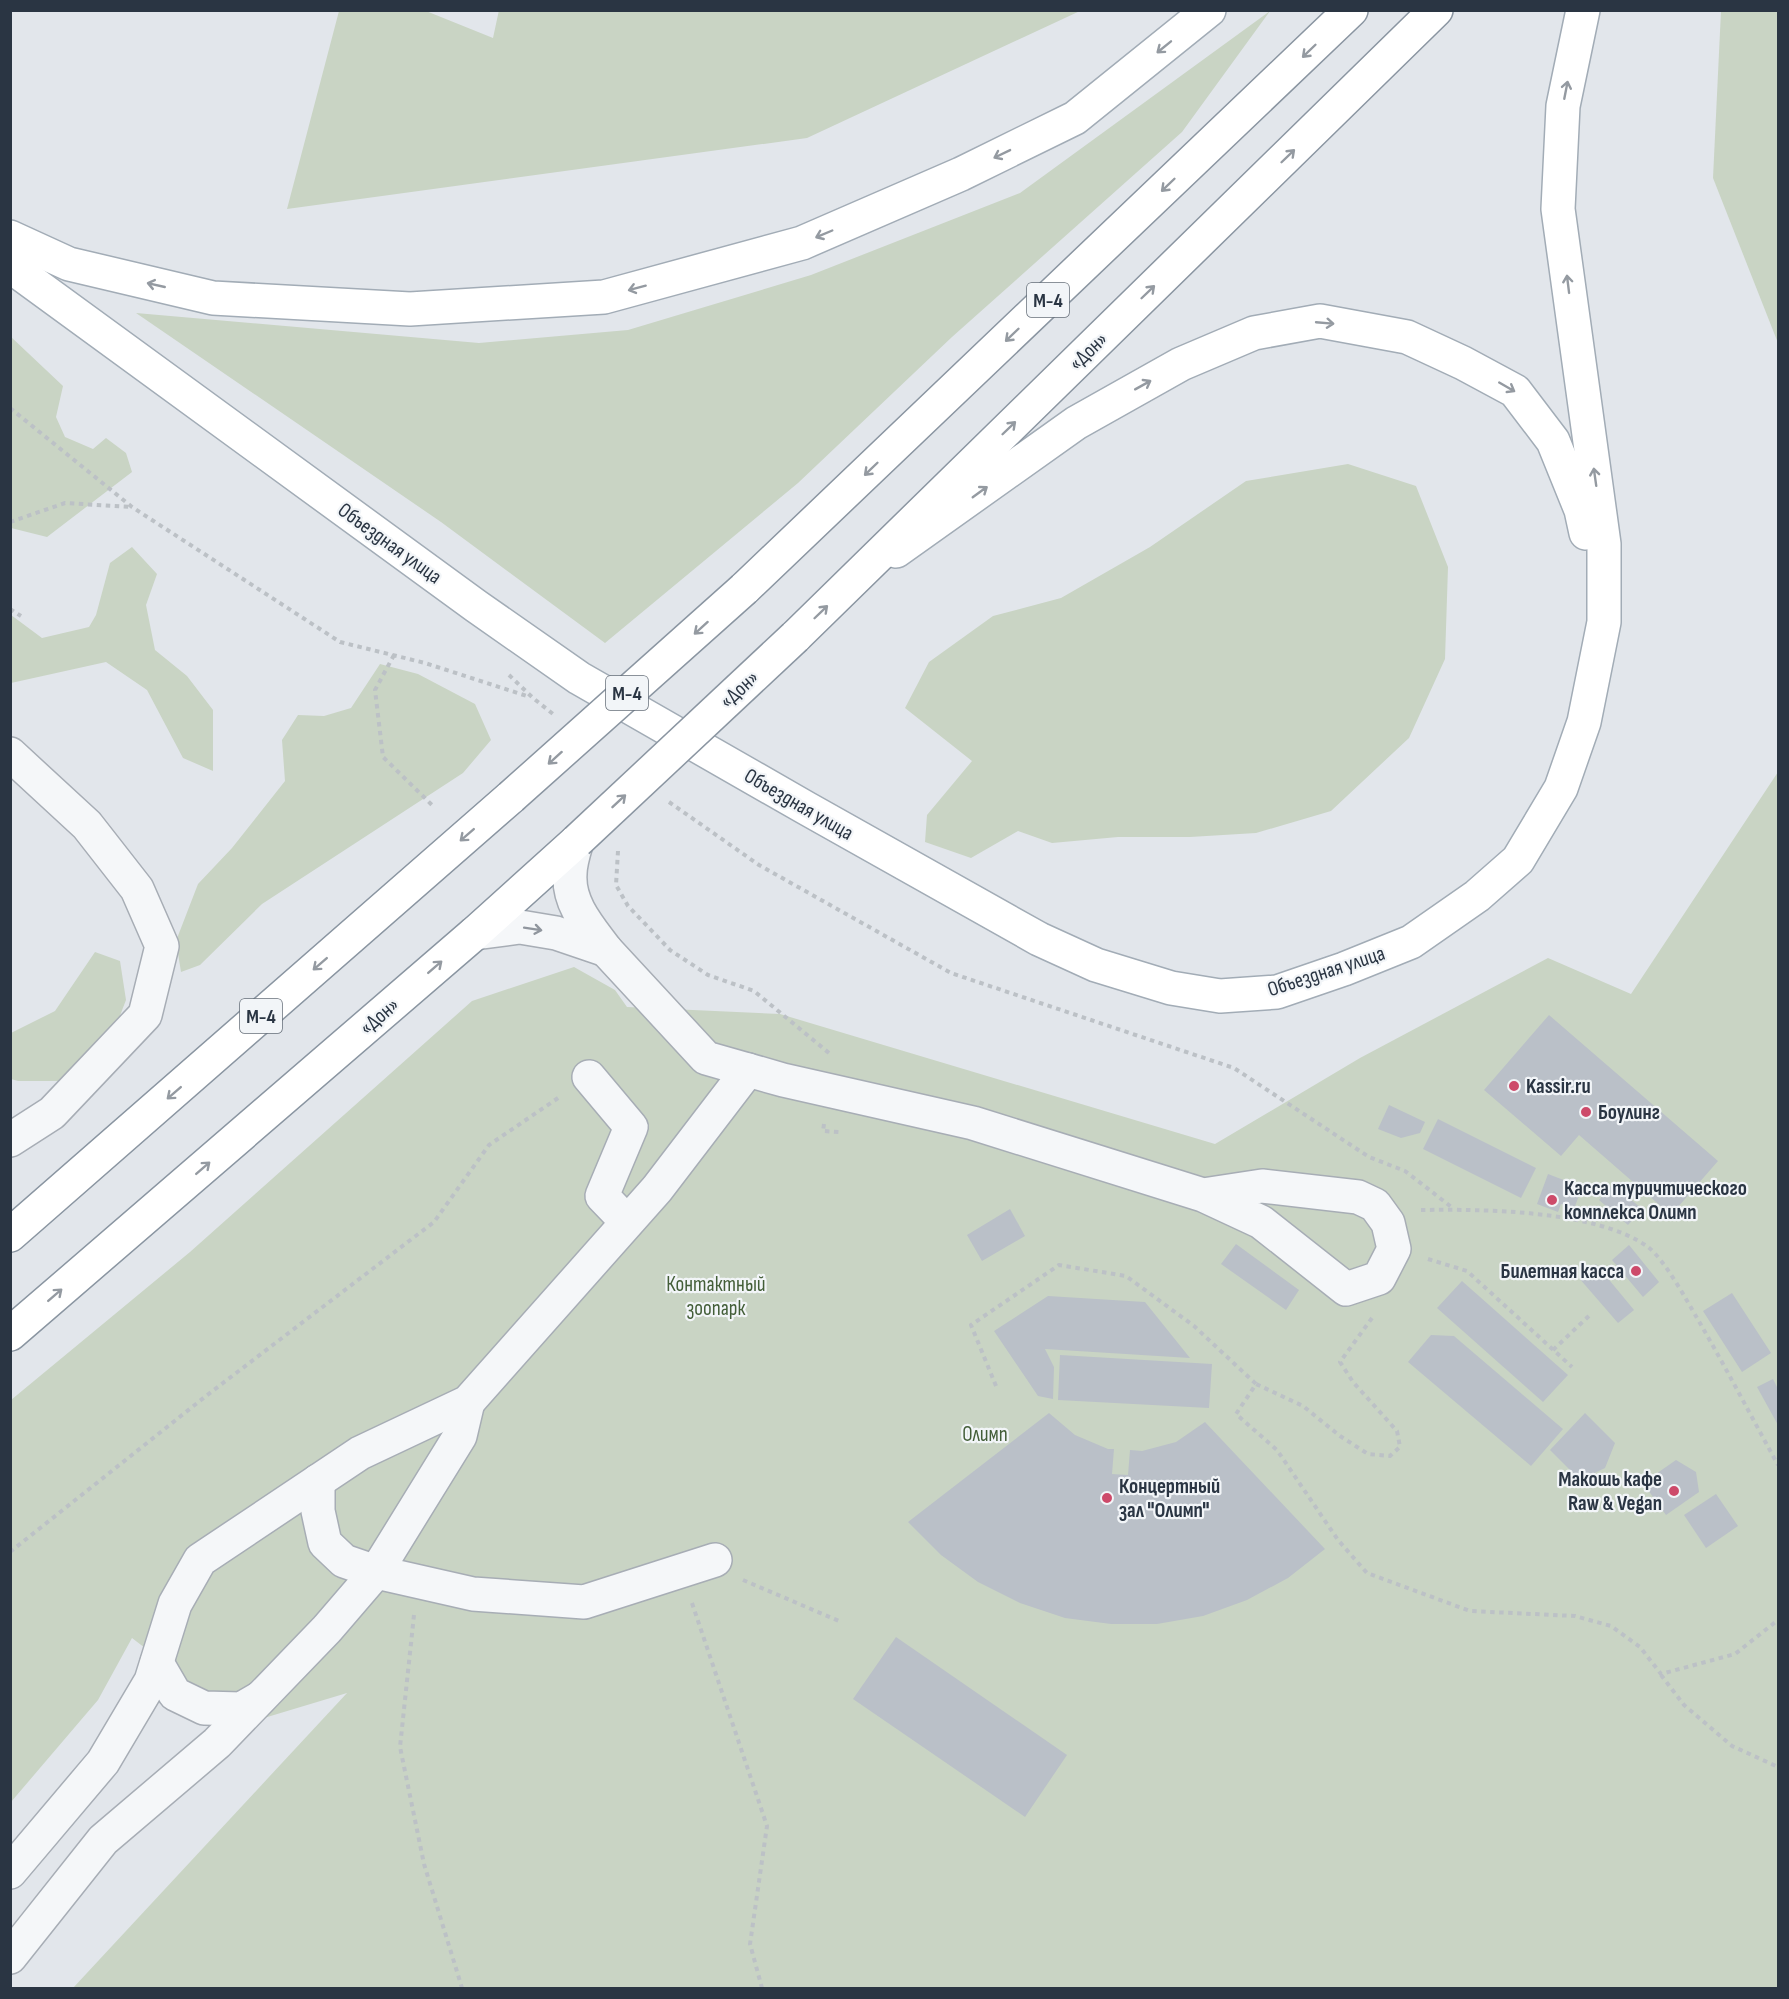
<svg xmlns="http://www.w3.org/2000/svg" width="1789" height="1999" viewBox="0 0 1789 1999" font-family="'Sofia Sans Condensed',sans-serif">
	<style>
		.green { fill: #c9d4c4 }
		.building { fill: #bac0c8 }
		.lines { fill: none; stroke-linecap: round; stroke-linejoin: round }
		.minor-casing { stroke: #a7adb5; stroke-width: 36 }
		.major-casing { stroke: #a2acb6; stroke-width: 36 }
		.highway-casing { stroke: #8a95a1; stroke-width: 36 }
		.path { stroke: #bcc1c6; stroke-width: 4; stroke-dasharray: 4.5 4.5; stroke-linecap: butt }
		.minor { stroke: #f5f7f9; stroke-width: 33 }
		.major { stroke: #fff; stroke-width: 33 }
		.highway { stroke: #fff; stroke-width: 33 }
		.highway-bridge-casing { stroke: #8a95a1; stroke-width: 36; stroke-linecap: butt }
		.highway-bridge { stroke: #fff; stroke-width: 33 }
		.oneway { stroke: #949aa1 }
		.oneway2 { stroke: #90969e }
		.poi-dot { fill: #cd4a6a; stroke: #f2f5f8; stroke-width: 2 }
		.labels { text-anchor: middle; stroke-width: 4.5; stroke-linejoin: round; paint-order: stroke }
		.shield { fill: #f2f5f8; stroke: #666f79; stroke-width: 1.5 }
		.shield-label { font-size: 20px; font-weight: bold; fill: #2a3543 }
		.street-label { font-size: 21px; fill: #2a3543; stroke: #f2f5f8 }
		.poi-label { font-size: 21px; font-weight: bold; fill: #2a3543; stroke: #f2f5f8; text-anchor: start }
		.park-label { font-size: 21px; fill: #435e38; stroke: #f2f5f8 }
	</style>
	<rect width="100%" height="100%" fill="#e2e6eb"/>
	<g class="green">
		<polygon points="499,10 1080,10 1080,11 807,138 287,209 339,11 426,11 493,38"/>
		<polygon points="1270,11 1182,132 952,337 798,483 605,643 441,522 136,313 479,343 628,330 811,275 1020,193"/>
		<polygon points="1721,11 1778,11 1778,343 1713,178"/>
		<polygon points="10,336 63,386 56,417 65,437 93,449 106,438 126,453 132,472 47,537 11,528"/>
		<polygon points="1348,464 1416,486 1448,567 1445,659 1409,738 1331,811 1256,833 1190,837 1118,837 1052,843 1018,831 971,858 925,842 927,815 972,761 905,708 929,662 993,616 1061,598 1150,547 1246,481"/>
		<polygon points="132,547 157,574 146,605 155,650 187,676 213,710 213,771 183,758 147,690 106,662 11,683 11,615 42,638 89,627 96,615 110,563"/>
		<polygon points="380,664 418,674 475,704 491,740 463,773 262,904 200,965 181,972 176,941 198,884 232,848 285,781 282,740 298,715 324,716 351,708"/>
		<polygon points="1778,772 1778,1988 73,1988 347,1693 244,1724 132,1638 98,1700 11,1802 11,1400 190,1252 472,1001 574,967 615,990 627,1007 780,1014 1215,1144 1360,1058 1548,958 1631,994"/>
		<polygon points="95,952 120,961 126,1000 111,1039 62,1081 18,1081 11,1079 11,1033 55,1011"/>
	</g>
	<g class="building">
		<polygon points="1549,1015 1718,1161 1671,1215 1579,1135 1561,1156 1484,1090"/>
		<polygon points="1389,1105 1425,1122 1420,1133 1401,1138 1378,1129"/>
		<polygon points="1438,1119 1536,1168 1521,1198 1423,1149"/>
		<polygon points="1548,1174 1582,1187 1574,1209 1561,1204 1558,1212 1537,1204"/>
		<polygon points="1613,1184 1642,1209 1628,1225 1599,1200"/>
		<polygon points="1010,1209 1025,1236 982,1261 967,1235"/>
		<polygon points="1236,1244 1299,1290 1286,1310 1221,1264"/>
		<polygon points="1629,1245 1659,1282 1643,1297 1612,1260"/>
		<polygon points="1596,1264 1634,1310 1618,1323 1579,1278"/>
		<polygon points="1462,1281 1568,1375 1543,1402 1437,1308"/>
		<polygon points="1732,1293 1771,1353 1742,1372 1703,1311"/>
		<polygon points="1048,1296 1145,1302 1190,1358 1045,1349 1054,1367 1053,1399 1038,1396 994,1331"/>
		<polygon points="1431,1335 1454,1336 1563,1429 1531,1466 1408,1362"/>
		<polygon points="1060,1355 1212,1364 1209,1408 1058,1400"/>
		<polygon points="1773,1379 1778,1389 1778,1425 1757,1387"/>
		<polygon points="1049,1413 1075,1435 1108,1449 1114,1449 1112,1474 1128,1475 1130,1450 1142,1451 1176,1442 1205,1422 1325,1549 1288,1578 1247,1600 1203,1616 1157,1624 1111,1624 1065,1618 1020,1603 978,1582 941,1555 908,1522"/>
		<polygon points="1585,1413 1615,1443 1605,1468 1580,1480 1550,1450"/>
		<polygon points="1676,1460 1696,1472 1699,1492 1666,1515 1643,1483"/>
		<polygon points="1716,1494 1738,1526 1706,1548 1684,1515"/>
		<polygon points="896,1637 1067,1755 1025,1817 853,1699"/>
	</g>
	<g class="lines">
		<defs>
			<g id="minor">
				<polyline points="10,754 87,825 137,889 162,946 145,1015 52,1113 10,1140"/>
				<path d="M 475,933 L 520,927 L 556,933 L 606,950 C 589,927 568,904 570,874 C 570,863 574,851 577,841"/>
				<polyline points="606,950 706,1058 783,1080 973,1123 1203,1195 1261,1222 1346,1289 1379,1278 1394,1249 1388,1223 1375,1205 1358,1197 1262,1186 1203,1195"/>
				<polyline points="589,1077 631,1127 602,1196 627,1222"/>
				<polyline points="318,1481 318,1511 325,1543 344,1561 376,1572 473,1594 584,1602 715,1560"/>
				<polyline points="157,1663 175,1694 204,1708 241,1709 260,1698"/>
				<polyline points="10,1872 103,1762 151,1681 175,1604 200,1560 360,1453 468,1402 657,1189 748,1070"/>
				<polyline points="10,1957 103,1840 217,1743 327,1629 376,1572 460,1436 468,1402"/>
			</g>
			<g id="major">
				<polyline points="10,237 69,264 213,298 410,309 604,297 802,243 961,174 1075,118 1209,10"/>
				<polyline points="10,266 476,606 579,678 806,808 1039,939 1096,965 1171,988 1220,996 1277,992 1344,969 1411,942 1477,896 1518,860 1561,788 1584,722 1604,622 1604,544 1558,209 1563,106 1583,10"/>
				<polyline points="896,551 1076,423 1181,364 1254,333 1320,321 1407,337 1463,363 1515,391 1553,441 1581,510 1586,533"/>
			</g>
			<g id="highway">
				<polyline points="744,589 1351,10"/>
				<polyline points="795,637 1436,10"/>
				<polyline points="10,1235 511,797"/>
				<polyline points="10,1334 475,933 577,841"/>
			</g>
		</defs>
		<use href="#minor" class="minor-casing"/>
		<use href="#major" class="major-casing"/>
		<use href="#highway" class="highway-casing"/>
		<g class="path">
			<polyline points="10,408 132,507 340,642 425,663 530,697"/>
			<polyline points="10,522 65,503 131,507"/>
			<polyline points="10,609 21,616"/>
			<polyline points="394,655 375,690 383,757 432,805"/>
			<polyline points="509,675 533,698 553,714"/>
			<polyline points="669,802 759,865 951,973 1234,1068 1369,1157 1405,1171 1454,1209"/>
			<polyline points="618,851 616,885 628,906 670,950 708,975 754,991 829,1053"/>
			<polyline points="824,1124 823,1131 839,1132"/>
			<path d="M 1421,1210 C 1483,1209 1597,1210 1648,1247 C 1664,1259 1686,1299 1697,1318 C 1725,1366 1751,1416 1778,1465"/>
			<polyline points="1428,1259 1467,1271 1572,1367"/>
			<polyline points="1372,1318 1340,1362 1353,1382 1397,1431 1400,1447 1390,1456 1368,1454 1340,1436 1303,1406 1256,1384 1236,1414 1277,1450 1338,1540 1367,1573 1470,1611 1575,1616 1611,1626 1640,1647 1661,1674 1735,1654 1778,1620"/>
			<polyline points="1553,1350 1592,1313"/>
			<polyline points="996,1386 971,1325 1059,1265 1126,1276 1194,1326 1256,1384"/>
			<polyline points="10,1552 206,1396 434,1222 489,1145 561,1096"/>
			<polyline points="743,1580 839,1621"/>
			<polyline points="692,1603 767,1826 750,1944 762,1988"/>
			<polyline points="414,1615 400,1747 424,1864 462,1988"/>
			<polyline points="1661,1675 1684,1705 1732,1746 1778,1767"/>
		</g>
		<use href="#minor" class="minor"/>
		<use href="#major" class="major"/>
		<use href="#highway" class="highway"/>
		<defs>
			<g id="highway-bridge">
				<polyline points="511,797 744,589"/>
				<polyline points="577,841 795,637"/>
			</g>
		</defs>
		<use href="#highway-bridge" class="highway-bridge-casing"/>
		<use href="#highway-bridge" class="highway-bridge"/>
	</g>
	<defs><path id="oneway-shaft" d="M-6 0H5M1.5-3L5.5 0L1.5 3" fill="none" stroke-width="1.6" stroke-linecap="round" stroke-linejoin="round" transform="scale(1.5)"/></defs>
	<g class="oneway">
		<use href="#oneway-shaft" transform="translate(1164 47) rotate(141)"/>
		<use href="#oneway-shaft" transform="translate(1309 51) rotate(136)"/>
		<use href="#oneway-shaft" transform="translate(1566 90) rotate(-79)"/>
		<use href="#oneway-shaft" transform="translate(1002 154) rotate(154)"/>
		<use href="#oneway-shaft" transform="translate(1288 156) rotate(-44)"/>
		<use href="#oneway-shaft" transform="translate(1168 185) rotate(136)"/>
		<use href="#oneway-shaft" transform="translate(824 234) rotate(157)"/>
		<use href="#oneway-shaft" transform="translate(1568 284) rotate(-97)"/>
		<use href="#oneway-shaft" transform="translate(156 285) rotate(-167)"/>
		<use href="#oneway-shaft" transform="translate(637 288) rotate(165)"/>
		<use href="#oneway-shaft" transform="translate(1148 292) rotate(-44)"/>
		<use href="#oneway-shaft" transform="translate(1325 323) rotate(5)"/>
		<use href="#oneway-shaft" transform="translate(1012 335) rotate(136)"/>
		<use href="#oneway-shaft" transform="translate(1143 385) rotate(-29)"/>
		<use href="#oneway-shaft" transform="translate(1507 387) rotate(30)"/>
		<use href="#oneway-shaft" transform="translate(1009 428) rotate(-44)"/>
		<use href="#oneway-shaft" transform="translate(871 469) rotate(136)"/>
		<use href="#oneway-shaft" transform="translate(1595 477) rotate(-98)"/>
		<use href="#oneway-shaft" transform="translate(980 492) rotate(-36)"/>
		<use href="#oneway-shaft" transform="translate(821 612) rotate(-44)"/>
		<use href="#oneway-shaft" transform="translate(701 628) rotate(138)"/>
		<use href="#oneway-shaft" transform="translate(555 758) rotate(138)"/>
		<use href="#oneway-shaft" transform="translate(619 801) rotate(-43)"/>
		<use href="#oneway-shaft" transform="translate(467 835) rotate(139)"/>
		<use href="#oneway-shaft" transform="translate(320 964) rotate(139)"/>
		<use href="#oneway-shaft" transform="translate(435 967) rotate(-41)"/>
		<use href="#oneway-shaft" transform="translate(174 1093) rotate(139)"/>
		<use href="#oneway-shaft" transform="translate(203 1168) rotate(-41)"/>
		<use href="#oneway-shaft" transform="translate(55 1295) rotate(-41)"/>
	</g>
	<use class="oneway2" href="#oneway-shaft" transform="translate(533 929) rotate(9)"/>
	<g class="poi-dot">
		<circle cx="1514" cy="1086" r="6"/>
		<circle cx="1586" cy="1112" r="6"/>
		<circle cx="1552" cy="1200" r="6"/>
		<circle cx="1636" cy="1271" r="6"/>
		<circle cx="1674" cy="1491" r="6"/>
		<circle cx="1107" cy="1498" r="6"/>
	</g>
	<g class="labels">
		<g class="shield">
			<rect x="1027" y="283" width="42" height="34" rx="4.5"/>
			<rect x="606" y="676" width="42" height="34" rx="4.5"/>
			<rect x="240" y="999" width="42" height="34" rx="4.5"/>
		</g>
		<g class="shield-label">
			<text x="1048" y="307">М-4</text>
			<text x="627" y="700">М-4</text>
			<text x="261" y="1023">М-4</text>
		</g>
		<g class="street-label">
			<text transform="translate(1088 351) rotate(-44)" y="7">«Дон»</text>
			<text transform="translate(390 543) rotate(36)" y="7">Объездная улица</text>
			<text transform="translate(739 689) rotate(-43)" y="7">«Дон»</text>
			<text transform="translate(799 804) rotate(30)" y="7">Объездная улица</text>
			<text transform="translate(1326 971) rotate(-18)" y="7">Объездная улица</text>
			<text transform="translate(379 1016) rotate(-41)" y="7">«Дон»</text>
		</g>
		<g class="poi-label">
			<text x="1526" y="1093">Kassir.ru</text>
			<text x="1598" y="1119">Боулинг</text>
			<text x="1564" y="1195">Касса туричтического<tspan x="1564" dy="24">комплекса Олимп</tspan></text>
			<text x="1624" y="1278" text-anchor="end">Билетная касса</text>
			<text x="1662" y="1486" text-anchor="end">Макошь кафе<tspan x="1662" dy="24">Raw &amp; Vegan</tspan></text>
			<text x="1119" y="1493">Концертный<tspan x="1119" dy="24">зал "Олимп"</tspan></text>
		</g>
		<g class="park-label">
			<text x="716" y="1291">Контактный<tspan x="716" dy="24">зоопарк</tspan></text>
			<text x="985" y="1441">Олимп</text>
		</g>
	</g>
	<rect width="1789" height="1999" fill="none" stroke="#2a3543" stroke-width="24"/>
</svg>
